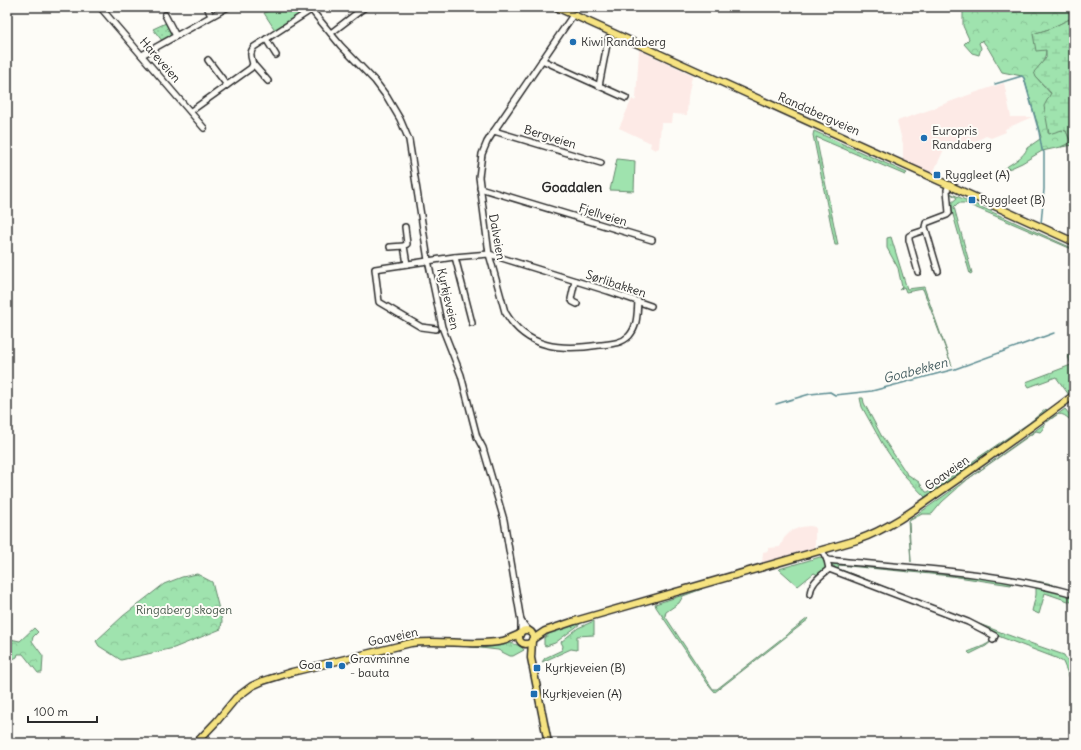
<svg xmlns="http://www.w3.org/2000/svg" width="1081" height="750" viewBox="0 0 1081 750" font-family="Delius,sans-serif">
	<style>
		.built { fill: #fdeae6 }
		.grass { fill: url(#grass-tufts); stroke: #65876c }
		.forest { fill: url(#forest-crowns); stroke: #65876c }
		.wetland { fill: url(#wetland-marsh); stroke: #65876c }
		.park { fill: url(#park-dots); stroke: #65876c }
		.garden { fill: #9fe3ae; stroke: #65876c }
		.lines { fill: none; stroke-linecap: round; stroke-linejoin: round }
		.stream { stroke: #5c8d92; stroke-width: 1.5 }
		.minor-casing { stroke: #2b2b2b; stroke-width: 8 }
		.major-casing { stroke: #2b2b2b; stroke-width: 9 }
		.minor { stroke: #fdfcf7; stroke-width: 5 }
		.major { stroke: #f6e381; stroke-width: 6 }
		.poi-dot { fill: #1f6fb2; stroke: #fdfcf7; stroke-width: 1.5 }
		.labels { text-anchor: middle; stroke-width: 4; stroke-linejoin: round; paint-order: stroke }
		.poi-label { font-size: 12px; fill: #2b2b2b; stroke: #fdfcf7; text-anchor: start }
		.street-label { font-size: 12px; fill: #2b2b2b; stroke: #fdfcf7 }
		.park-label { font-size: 12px; fill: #48594c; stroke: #fdfcf7 }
		.water-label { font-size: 13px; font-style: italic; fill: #445c5f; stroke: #fdfcf7 }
		.quarter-label { font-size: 14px; font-weight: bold; fill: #2b2b2b; stroke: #fdfcf7 }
	</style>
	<defs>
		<pattern id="grass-tufts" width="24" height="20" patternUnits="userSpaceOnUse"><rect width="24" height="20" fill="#9fe3ae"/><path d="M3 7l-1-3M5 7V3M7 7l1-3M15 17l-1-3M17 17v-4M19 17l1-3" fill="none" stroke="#89c396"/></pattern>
		<pattern id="forest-crowns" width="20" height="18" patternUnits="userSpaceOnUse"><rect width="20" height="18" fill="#9fe3ae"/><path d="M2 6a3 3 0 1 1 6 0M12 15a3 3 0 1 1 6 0" fill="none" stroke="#89c396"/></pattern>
		<pattern id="wetland-marsh" width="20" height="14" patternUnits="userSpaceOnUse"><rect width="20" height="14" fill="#9fe3ae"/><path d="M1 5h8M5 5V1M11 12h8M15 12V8" fill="none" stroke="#89c396"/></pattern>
		<pattern id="park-dots" width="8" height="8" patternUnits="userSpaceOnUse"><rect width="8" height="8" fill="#9fe3ae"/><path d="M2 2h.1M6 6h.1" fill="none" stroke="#89c396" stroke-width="1.8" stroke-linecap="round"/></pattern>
	</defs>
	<rect width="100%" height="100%" fill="#fdfcf7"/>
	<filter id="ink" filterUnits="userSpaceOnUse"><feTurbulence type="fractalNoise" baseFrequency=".025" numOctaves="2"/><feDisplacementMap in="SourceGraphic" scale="8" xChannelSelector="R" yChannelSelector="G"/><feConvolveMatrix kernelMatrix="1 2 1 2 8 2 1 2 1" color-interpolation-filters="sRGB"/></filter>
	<g filter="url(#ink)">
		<g class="built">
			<polygon points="639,50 693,75 691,81 688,97 687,115 673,114 672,123 661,123 659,148 655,150 650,147 651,143 619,128 632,99 635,101 636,98"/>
			<polygon points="1004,83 1011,117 1032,117 1005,129 1006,132 991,138 986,136 956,151 947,143 933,173 929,174 902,162 903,158 903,144 897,121 935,108 941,105 974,93"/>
			<polygon points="810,526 815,527 815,550 762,565 763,552 768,551 768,548 780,547 784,538 791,531 801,527"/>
		</g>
		<g class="grass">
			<polygon points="814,131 907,173 905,175 816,137 838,245 835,245 813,135"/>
			<polygon points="950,193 1074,249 1074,250 965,203 958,203 954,207 972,273 970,274 950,204 957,198"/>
			<polygon points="891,237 907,289 924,287 952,366 923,289 906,292 904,287 899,290 902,287 898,268 887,248 887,238"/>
			<polygon points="1074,353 1074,393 1069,395 1056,377 1029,387 1026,382 1071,365 1068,356"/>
			<polygon points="860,398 863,398 864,403 881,435 907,474 919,482 926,492 928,492 1029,423 1046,409 1048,411 926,498 902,473 883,445 862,407"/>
			<path d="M 1065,409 L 1070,415 L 1074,424 C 1062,411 1058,411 1045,424 C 1043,427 1043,430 1040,432 L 1036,431 L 968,479 L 942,502 L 932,514 L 922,514 L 909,521 L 911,562 L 908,521 L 968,479 Z"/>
			<path d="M 830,562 L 1021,579 L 1048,583 L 1067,590 L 1074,590 L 1074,603 L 1045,593 L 1039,614 L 1032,611 L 1036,595 L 1036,587 L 1014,581 L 1011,585 L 951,576 L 838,565 L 839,569 C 914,598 988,629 1064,655 L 1074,675 L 1074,688 L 1063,662 L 1056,658 L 998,636 L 986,646 L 970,654 L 968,652 C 977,648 991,645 995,636 L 981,629 L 836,571 L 835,567 L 830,564 Z"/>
			<polygon points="702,589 683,596 679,603 666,612 665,616 713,689 717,689 808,618 809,619 715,692 708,684 656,607 655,604"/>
			<polygon points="584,621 555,643 546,646 544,645 544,638 550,633 564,627"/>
			<polygon points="594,621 594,635 577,636 577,650 571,649 542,662 545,658 562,650 563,646 561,642 578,628"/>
			<path d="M 509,643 C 515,644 520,645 524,650 L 513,656 L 510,656 L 498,650 L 454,645 Z"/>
		</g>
		<g class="forest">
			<path d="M 972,7 L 983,7 L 986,11 L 1000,7 L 1072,7 L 1074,10 L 1074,20 L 1072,18 L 1049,29 L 1033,34 L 1046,49 C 1046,61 1039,66 1036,77 L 1051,94 L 1048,133 L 1062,130 L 1066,131 L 1071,143 L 1061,147 L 1042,151 L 1022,163 L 1011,168 L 1002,170 C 1010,164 1025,157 1027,148 L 1040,139 L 1041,137 L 1024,78 L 1022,76 L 1002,72 L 988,48 L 982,40 L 979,43 L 981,48 L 979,55 L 972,53 L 964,44 L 969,39 L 963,26 L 963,8 L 971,9 Z"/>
			<polygon points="197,574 212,582 222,621 221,629 174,648 121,660 99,646 96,641 123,616 164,584 182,577"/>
			<polygon points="34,628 38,632 33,637 32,641 43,656 42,673 38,673 23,654 18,654 17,657 7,662 7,651 9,650 7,646 7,641 10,639 20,641"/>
		</g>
		<polygon class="wetland" points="1072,18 1074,20 1074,145 1061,147 1071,142 1066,131 1062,130 1049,134 1044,106 1051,93 1036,77 1034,72 1046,58 1046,50 1036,51 1033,34 1049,29"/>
		<polygon class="park" points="168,22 174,35 163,42 153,29"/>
		<g class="garden">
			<polygon points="276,7 304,7 306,10 275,30 264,13"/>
			<polygon points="617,159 635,161 634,191 610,190"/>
			<polygon points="820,557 822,558 827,567 820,576 814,573 798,586 779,569"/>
		</g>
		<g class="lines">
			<g class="stream">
				<polyline points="995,84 1022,76 1024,78 1039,132 1042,150 1044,152 1044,189 1041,224"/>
				<polyline points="776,404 810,394 830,392 835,395 872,391 955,369 1054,333"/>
			</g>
			<defs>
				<g id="minor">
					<polyline points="100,7 204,128"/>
					<polyline points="207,7 211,16"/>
					<polyline points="309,7 341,46 375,81 387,97 400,119 409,140 428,260 442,327 461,375 477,437 483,448 504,520 521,621 521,633"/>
					<polyline points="165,15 176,36"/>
					<path d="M 573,15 L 494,131 L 487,142 L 482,154 L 479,177 L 489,254 L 505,312 C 527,349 561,351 600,345 C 610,344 621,344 629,336 C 638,326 637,313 638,301"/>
					<polyline points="331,33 365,7"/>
					<polyline points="266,39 276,55"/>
					<polyline points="142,55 228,7"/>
					<polyline points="208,60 227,85"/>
					<polyline points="542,60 626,98"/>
					<polyline points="253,64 268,81"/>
					<polyline points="599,86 608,39"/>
					<path d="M 191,111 L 251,68 L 253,64 C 251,57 249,53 254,47 L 311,10"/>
					<polyline points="494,131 601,163"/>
					<polyline points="480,188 652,240"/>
					<polyline points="405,227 407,244 404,246 407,264"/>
					<polyline points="390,247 404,246"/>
					<polyline points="455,257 472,323"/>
					<polyline points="938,271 925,227 926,223 947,215 949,213 947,190 949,185"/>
					<polyline points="918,272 909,240 909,236 913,234 925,230"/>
					<polyline points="575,281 571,299 573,302 577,304"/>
					<polyline points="436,329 421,327 379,302 375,269 454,257 489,254 608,291 651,306"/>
					<path d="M 822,550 L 827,560 C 910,568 994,571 1074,594"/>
					<polyline points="827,560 829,569 968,622 995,636 993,640"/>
					<path d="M 810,594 C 811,582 821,576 829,569"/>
					<polyline points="521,621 528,630"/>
				</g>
				<g id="major">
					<polyline points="556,7 1074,242"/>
					<circle cx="526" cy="637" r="7"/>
					<path d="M 533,639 L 545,631 L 575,621 L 857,540 C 894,527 926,501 958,479 C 997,451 1036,424 1074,395"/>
					<polyline points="532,640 531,658 548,743"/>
					<path d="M 196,743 L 217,721 L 236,698 L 252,686 L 263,681 L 292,672 L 411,643 C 441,639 473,647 503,641 C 509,639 515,636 520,634"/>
				</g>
			</defs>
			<use href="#minor" class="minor-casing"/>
			<use href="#major" class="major-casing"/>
			<use href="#minor" class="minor"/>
			<use href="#major" class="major"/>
		</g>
	</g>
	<g class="poi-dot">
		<circle cx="573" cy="42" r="4"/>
		<circle cx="924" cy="138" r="4"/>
		<rect x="933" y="171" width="8" height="8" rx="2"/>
		<rect x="968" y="196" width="8" height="8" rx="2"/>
		<rect x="325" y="661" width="8" height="8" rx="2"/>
		<circle cx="342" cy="666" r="4"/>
		<rect x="533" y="664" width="8" height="8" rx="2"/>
		<rect x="530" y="690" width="8" height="8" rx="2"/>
	</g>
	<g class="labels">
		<g class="poi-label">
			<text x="581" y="46">Kiwi Randaberg</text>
			<text x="932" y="135">Europris<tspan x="932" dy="14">Randaberg</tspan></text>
			<text x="945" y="179">Ryggleet (A)</text>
			<text x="980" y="204">Ryggleet (B)</text>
			<text x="350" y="663">Gravminne<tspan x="350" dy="14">- bauta</tspan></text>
			<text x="321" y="669" text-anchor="end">Goa</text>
			<text x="545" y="672">Kyrkjeveien (B)</text>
			<text x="542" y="698">Kyrkjeveien (A)</text>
		</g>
		<g class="street-label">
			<text transform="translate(160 60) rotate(49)" y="4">Hareveien</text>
			<text transform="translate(819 114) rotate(24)" y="4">Randabergveien</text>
			<text transform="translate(550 137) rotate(17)" y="4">Bergveien</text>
			<text transform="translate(603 215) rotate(17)" y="4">Fjellveien</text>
			<text transform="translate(497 237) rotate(80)" y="4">Dalveien</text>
			<text transform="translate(616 284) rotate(18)" y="4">Sørlibakken</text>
			<text transform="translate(448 299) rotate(77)" y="4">Kyrkjeveien</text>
			<text transform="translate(947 473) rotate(-35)" y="4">Goaveien</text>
			<text transform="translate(393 637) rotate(-12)" y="4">Goaveien</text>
		</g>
		<g class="park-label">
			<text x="184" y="614">Ringaberg skogen</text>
		</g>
		<g class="water-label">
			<text transform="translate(915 370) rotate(-15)" y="5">Goabekken</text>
		</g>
		<g class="quarter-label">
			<text x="572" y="192">Goadalen</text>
		</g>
	</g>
	<rect width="1081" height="750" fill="none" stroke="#fdfcf7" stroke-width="24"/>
	<rect x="12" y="12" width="1057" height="726" fill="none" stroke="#2b2b2b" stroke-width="1.5" filter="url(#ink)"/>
	<path d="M28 716v6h69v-6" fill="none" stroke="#2b2b2b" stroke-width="2"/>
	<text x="34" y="716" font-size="12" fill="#2b2b2b" stroke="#fdfcf7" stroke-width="3" paint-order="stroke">100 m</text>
</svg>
